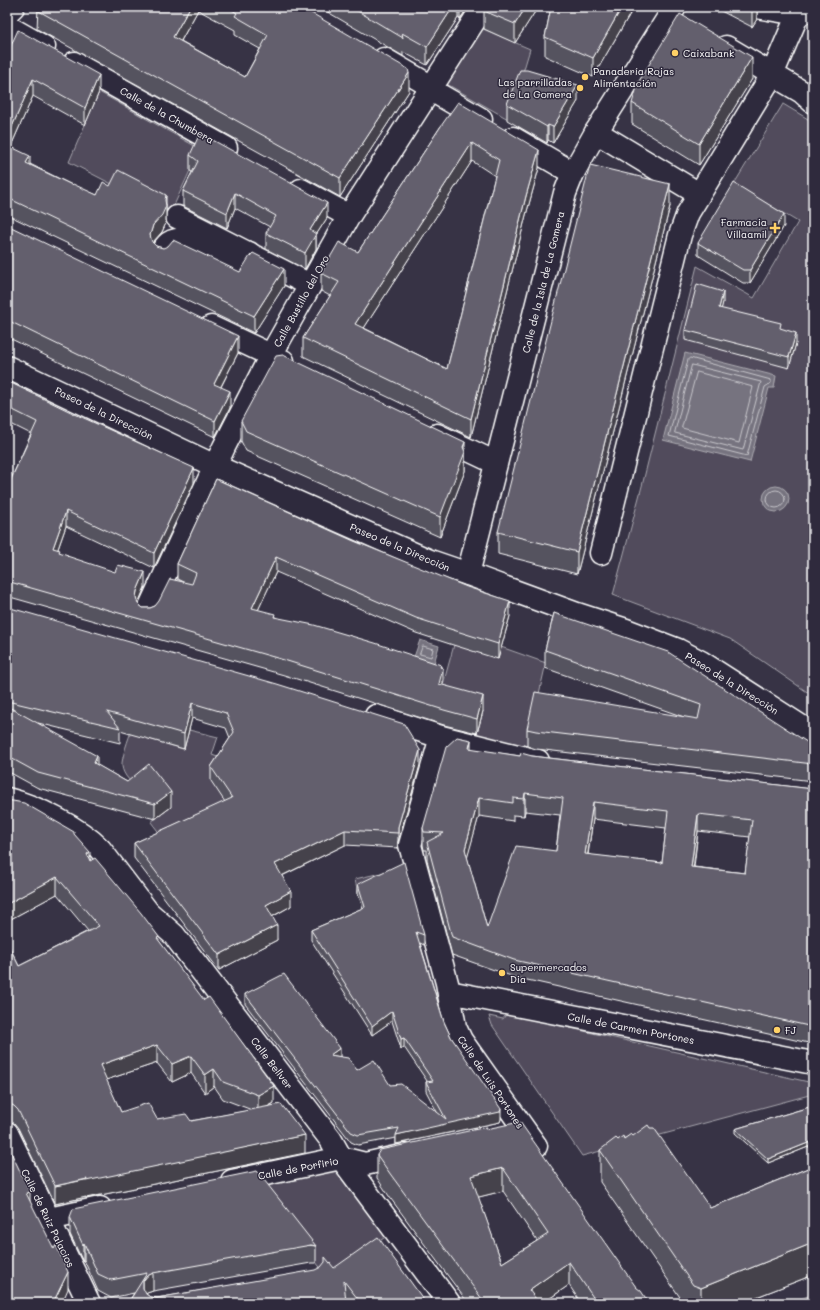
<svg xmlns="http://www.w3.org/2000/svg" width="820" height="1310" viewBox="0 0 820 1310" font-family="Mali,sans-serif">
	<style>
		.green { fill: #514c5c; stroke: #a8a6ae }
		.water { fill: #76737f; stroke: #adabb2 }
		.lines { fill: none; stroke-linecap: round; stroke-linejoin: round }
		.shore { stroke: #c8c7cc; stroke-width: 1 }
		.minor-casing { stroke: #fff; stroke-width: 25 }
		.minor { stroke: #2f2a3d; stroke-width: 22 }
		.wall { fill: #55525e; stroke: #fff; fill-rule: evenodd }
		.shaded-wall { fill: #45424c; stroke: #fff }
		.building { fill: #635f6d; stroke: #fff; fill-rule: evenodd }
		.poi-dot { fill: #ffd166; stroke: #2f2a3d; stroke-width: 1.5 }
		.labels { text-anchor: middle; stroke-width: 3; stroke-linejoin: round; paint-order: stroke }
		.poi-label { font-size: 10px; fill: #fff; stroke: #2f2a3d; text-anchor: start }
		.street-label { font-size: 10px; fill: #fff; stroke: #2f2a3d }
	</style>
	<rect width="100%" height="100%" fill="#373345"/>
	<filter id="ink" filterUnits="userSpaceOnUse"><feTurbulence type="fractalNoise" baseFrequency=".025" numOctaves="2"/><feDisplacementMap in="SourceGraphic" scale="8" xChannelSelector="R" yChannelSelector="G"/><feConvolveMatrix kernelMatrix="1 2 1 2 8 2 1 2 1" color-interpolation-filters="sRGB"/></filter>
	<g filter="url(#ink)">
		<g class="green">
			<polygon points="481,28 530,49 518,89 508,119 445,83"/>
			<polygon points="99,92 200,149 170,214 69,162"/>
			<polygon points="783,104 813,122 813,696 730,639 613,595 642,486 697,266 754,298 798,222 734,184"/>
			<polygon points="454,645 501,647 546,663 526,751 476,737 483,711 439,699"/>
			<path d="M 132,729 L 149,739 L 183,749 L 189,730 L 218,737 L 212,755 L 226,760 L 232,813 L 167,843 L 151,822 L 171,807 C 156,798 124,785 122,766 C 121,759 129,737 132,729 Z"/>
			<polygon points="394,870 358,894 355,879"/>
			<polygon points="504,1013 813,1083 813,1094 582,1156 492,1025 489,1016 503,1019 505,1016"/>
			<polygon points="334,1170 344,1174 390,1234 327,1276 257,1188"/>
			<polygon points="813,1294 813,1303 791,1303"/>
		</g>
		<g class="water">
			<polygon points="685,353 776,376 774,388 769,388 750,462 663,440"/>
			<circle cx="776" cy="499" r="13"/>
			<polygon points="420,640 439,646 434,663 414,657"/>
		</g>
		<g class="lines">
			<g class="shore">
				<polygon points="690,358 771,380 771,383 765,387 747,456 669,436 688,360"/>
				<polygon points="692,365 761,382 743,450 675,433"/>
				<polygon points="697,372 753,387 739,443 682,428"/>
				<circle cx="776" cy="499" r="9"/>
				<polygon points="423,646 433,649 431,657 420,654"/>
			</g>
			<defs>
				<g id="minor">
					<polyline points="762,8 798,14 812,10"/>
					<polyline points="7,13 13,7"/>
					<polyline points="7,26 44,47"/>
					<polyline points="726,47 802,92 813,102"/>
					<polyline points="384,59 432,87 438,94 481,119"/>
					<polyline points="74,63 226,148"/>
					<polyline points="596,132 699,194"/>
					<polyline points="513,138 573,173"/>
					<polyline points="301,190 349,216"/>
					<polyline points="177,217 310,285"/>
					<path d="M 162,252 C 167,241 176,238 187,240 L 232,264 C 242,266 245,261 249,253"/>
					<polyline points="211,327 283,361"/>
					<polyline points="7,367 215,466 430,561 468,574 577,614 626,630 678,650 701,662 813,734"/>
					<polyline points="437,435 496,463"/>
					<polyline points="601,553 680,235 688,213 772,75 798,14 797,7"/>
					<polyline points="468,574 565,193 573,173 596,132 675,7"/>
					<polyline points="148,611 224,447 271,355 349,216 483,7"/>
					<polyline points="376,716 441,737 538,761"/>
					<polyline points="441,737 410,845 447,983 455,1027 461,1040 536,1146"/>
					<path d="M 7,799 C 35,806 80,828 100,849 L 148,912 L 174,935 L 331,1140 L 341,1158 L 449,1303"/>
					<polyline points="449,992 813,1063"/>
					<polyline points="7,1133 89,1303"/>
					<polyline points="232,1181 341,1158 365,1164 405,1155"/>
					<polyline points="49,1219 100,1208"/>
				</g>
			</defs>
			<use href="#minor" class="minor-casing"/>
			<use href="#minor" class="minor"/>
		</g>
		<g class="wall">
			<path d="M 38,7 L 301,7 L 409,91 L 340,197 L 37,29 ZM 198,10 L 235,30 L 235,35 L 260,49 L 245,77 L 181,41 Z"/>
			<polygon points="319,7 468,7 460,19 458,18 427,65 403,52 403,56"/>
			<polygon points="538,7 515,43 484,29 484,11"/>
			<polygon points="551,7 634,7 593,77 545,56 545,37"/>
			<polygon points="721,7 757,7 757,19 752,27 721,11"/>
			<polygon points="7,54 99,92 85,125 33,96 11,146 30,164 72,185 97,195 110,186 166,204 166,223 162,232 153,242 153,243 156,246 284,286 254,333 12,217 7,216"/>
			<polygon points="752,79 699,165 632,124 632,103"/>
			<polygon points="578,101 553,143 548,140 547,143 507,120 507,104"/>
			<path d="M 441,126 L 539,168 L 526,215 L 471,437 L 303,356 L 303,338 L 330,296 L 321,291 L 321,273 L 358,252 ZM 472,161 L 495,176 L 447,369 L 364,328 Z"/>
			<polygon points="190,155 327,218 316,235 316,249 305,269 266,249 266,233 270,227 235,208 227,228 183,206 183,191 192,172 190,171"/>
			<polygon points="670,206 577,574 498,554 498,532"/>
			<polygon points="7,225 238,353 221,387 230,408 215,437 7,337"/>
			<polygon points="784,226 750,283 743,283 698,255 698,243"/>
			<polygon points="723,302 721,309 796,343 789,368 685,340 685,330"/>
			<polygon points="7,381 194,483 154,568 66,526 58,549 60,553 68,557 145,587 138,603 143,608 150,608 155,606 183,582 177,579 177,564 216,479 510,616 498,659 450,644 416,633 276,572 258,610 275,617 441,667 443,683 442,685 483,711 477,733 444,725 284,675 10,597 7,597 7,488 31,434 9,423 7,426"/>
			<polygon points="241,421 465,450 465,471 440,537 246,451 241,441"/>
			<polygon points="7,607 420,765 398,842 398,848 345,845 282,876 291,906 272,917 277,940 219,970 134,858 134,843 225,802 211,781 211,767 230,738 226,728 192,718 184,749 120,731 120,743 38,723 97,765 171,807 155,819 38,788 7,771"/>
			<polygon points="554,613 813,746 813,781 536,749 527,746 527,729 684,717 545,668 545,650"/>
			<path d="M 471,749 L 520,756 L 532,756 L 812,789 L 812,880 L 813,880 L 813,1044 L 514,977 L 452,955 L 427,860 L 427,850 L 424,850 L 423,845 L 423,828 ZM 525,811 L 560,815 L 556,851 L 487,928 L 467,857 L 479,816 L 513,821 L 513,815 L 524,816 ZM 593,819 L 666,828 L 662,863 L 588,855 ZM 698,831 L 750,837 L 745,873 L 694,867 Z"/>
			<path d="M 7,800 L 74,834 L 90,859 L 159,941 L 274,1103 L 268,1107 L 305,1153 L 86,1198 L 86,1197 L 55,1204 L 18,1128 L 14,1123 L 8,1121 L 7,1121 L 7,942 L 19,966 L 88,931 L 57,894 L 7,921 ZM 157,1063 L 172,1082 L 191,1073 L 205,1093 L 214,1086 L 223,1099 L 252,1110 L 191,1121 L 157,1119 L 121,1112 L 106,1080 Z"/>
			<polygon points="358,884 424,935 424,945 420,943 444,1022 451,1037 501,1119 500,1122 396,1144 396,1138 358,1145 351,1142 245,1004 245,994 340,1056 357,1070 390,1085 437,1112 426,1091 426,1082 427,1081 404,1047 401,1049 392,1021 372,1035 311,940 311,930 363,908 358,894"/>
			<polygon points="813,1106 813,1145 768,1163 735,1133 735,1129"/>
			<path d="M 487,1129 L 636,1287 L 649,1303 L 581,1303 L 569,1285 L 543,1303 L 468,1303 L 391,1199 L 377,1178 L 377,1155 ZM 503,1191 L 537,1241 L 502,1263 L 478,1197 Z"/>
			<polygon points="633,1136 710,1208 813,1166 813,1275 741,1303 684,1303 600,1182 600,1150 618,1140"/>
			<polygon points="70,1217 316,1246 316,1263 311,1263 153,1291 147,1293 146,1294 150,1297 157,1298 334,1268 426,1303 347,1303 346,1302 128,1303 134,1293 111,1298 98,1291 84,1260 83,1262 70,1234"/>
		</g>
		<g class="shaded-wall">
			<polygon points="190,7 198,7 198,10 173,55 173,37"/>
			<polygon points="453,7 458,7 458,18 427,65 427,47"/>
			<polygon points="460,7 468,7 460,19"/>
			<polygon points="526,7 538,7 515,43 515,24"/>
			<polygon points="622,7 634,7 593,77 593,58"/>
			<polygon points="753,7 757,7 757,19 752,27 752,9"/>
			<polygon points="752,57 752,79 699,165 699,144"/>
			<polygon points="409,73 409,91 340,197 340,178"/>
			<polygon points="99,75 99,92 85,125 85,108"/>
			<polygon points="33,79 33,96 7,155 7,138"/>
			<polygon points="578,85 578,101 553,143 553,127"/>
			<polygon points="548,125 548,140 547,143 547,127"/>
			<polygon points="472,143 472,161 355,342 355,324"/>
			<polygon points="539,150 539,168 526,215 471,437 471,419 526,196"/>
			<polygon points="30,156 30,173 26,163"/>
			<polygon points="670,184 670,206 577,574 577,552"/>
			<polygon points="235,193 235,208 227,228 227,213"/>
			<polygon points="166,195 166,223 162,232 153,242 150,252 150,235 153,225 165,200"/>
			<polygon points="327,203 327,218 316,235 316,249 305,269 305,253 310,230"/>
			<polygon points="784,214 784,226 750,283 750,270"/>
			<polygon points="284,269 284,286 254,333 254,316"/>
			<polygon points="723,292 723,302 719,319 719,308"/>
			<polygon points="796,333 796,343 789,368 789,357"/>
			<polygon points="238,336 238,353 214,400 214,384"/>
			<polygon points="230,391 230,408 215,437 215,421"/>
			<polygon points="9,408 9,423 7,426 7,412"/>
			<polygon points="465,442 465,471 440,537 440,517"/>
			<polygon points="194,468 194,483 154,568 154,553"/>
			<polygon points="66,511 66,526 53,563 53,548"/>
			<polygon points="276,557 276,572 252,623 252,608"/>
			<polygon points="145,572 145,587 137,606 136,597 137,591"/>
			<polygon points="510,601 510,616 498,659 498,644"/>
			<polygon points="441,665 441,675 443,668 443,683 439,699 439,684 440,667"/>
			<polygon points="483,696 483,711 477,733 477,719"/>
			<polygon points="192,703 192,718 184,749 184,734"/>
			<polygon points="471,740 471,758 469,748"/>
			<polygon points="420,750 420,765 398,842 398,848 398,827"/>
			<polygon points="97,756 97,771 94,763"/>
			<polygon points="171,792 171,807 155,819 155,804"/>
			<polygon points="525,793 525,811 524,816 524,799"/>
			<polygon points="479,798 479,816 465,866 465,849"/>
			<polygon points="593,802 593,819 585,872 585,854"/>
			<polygon points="698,814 698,831 691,885 691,867"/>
			<polygon points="345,830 345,845 275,879 275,864"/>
			<polygon points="90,852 90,869 87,854"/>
			<polygon points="813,856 813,874 810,897 810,880"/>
			<polygon points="57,877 57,894 7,921 7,904"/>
			<polygon points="291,891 291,906 266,920 266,905"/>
			<polygon points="277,925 277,940 219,970 219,955"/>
			<polygon points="392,1011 392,1021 372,1035 372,1026"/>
			<polygon points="404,1038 404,1047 401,1049 401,1039"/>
			<polygon points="157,1045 157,1063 100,1082 100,1065"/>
			<polygon points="340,1048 340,1057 330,1055"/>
			<polygon points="191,1056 191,1073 172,1082 172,1064"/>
			<polygon points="214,1069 214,1086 205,1093 205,1075"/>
			<polygon points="274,1086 274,1103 258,1112 258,1095"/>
			<polygon points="501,1109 501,1119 500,1122 396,1144 396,1135"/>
			<polygon points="305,1135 305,1153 86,1198 86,1197 55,1204 55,1186"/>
			<polygon points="813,1141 813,1145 768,1163 768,1159"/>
			<polygon points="503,1168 503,1191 471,1199 471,1176"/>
			<polygon points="30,1192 30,1209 26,1193"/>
			<polygon points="84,1243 84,1260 83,1262 83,1245"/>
			<polygon points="813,1243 813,1275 741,1303 701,1303 701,1288"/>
			<polygon points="569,1262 569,1285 543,1303 529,1303 529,1290"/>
			<polygon points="68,1272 68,1289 62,1303 53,1303"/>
			<polygon points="153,1273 153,1291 147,1293 143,1298 143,1281 147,1276"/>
		</g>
		<g class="building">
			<polygon points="38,7 190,7 173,37 245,77 268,35 235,16 237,13 227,7 301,7 408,69 409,73 340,178 37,10"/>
			<polygon points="351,7 453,7 427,47 402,33 403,38"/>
			<polygon points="486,7 526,7 515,24 484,11"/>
			<polygon points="551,7 622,7 593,58 545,37"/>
			<polygon points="748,7 753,7 752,9"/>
			<polygon points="680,14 752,57 699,144 632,103 639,81"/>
			<polygon points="18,30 99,75 85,108 33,79 7,138 7,54"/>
			<polygon points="520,70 527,70 578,85 553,127 548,125 547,127 507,104"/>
			<path d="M 458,102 L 539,150 L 526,196 L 471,419 L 303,338 L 339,282 L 321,273 L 339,242 L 358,252 L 441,126 ZM 472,143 L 499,160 L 447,369 L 355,324 Z"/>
			<polygon points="200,133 327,203 310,230 316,234 305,253 266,233 276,216 235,193 227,213 183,191 198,161 190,155"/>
			<polygon points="7,145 30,156 26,163 72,185 73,184 97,195 103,182 110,186 118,170 166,195 165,200 166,206 162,215 153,225 150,235 152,242 156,246 163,248 168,246 173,240 240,272 250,256 253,253 284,269 254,316 12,200 7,199"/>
			<polygon points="590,165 670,184 577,552 498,532"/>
			<polygon points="734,183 784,214 750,270 743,270 698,243"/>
			<polygon points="7,225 238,336 214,384 230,391 215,421 7,320"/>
			<polygon points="697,284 723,292 719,308 781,323 780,328 796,333 789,357 685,330"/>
			<polygon points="283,355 465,442 463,447 465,452 440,517 246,431 241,421 276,356"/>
			<polygon points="7,381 75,414 194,468 154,553 66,511 53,548 60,550 59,552 68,555 67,556 115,572 118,565 145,572 137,591 136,597 138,604 143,608 150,608 155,606 159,601 170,579 192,584 196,573 177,564 216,479 354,541 467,587 510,601 498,644 450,629 416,618 276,557 252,608 275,614 274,617 314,625 375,643 441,665 440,667 443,668 439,684 483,696 477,719 444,710 284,660 10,582 7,582 7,488 37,422 9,408 7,412"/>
			<polygon points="7,607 277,684 404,724 420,750 398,827 398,833 345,830 275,864 291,891 266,905 277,925 219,955 134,843 232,798 211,767 234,732 226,713 192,703 184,734 107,712 120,728 7,701"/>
			<polygon points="554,613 668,652 813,746 813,764 536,731 527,729 535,692 698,719 701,705 545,650"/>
			<polygon points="7,706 97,756 94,763 127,782 149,764 171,792 155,804 38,773 7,756"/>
			<path d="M 457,737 L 471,740 L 469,748 L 520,756 L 521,753 L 532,756 L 813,789 L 813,856 L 810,880 L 813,880 L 813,1027 L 514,960 L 452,937 L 427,842 L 444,833 L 424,832 L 423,828 L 446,747 ZM 525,793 L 563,798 L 556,851 L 516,846 L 487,928 L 465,849 L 479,798 L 513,803 L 513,798 L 524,799 ZM 593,802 L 668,811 L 662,863 L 585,854 ZM 698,814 L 752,820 L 745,873 L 691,867 Z"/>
			<polygon points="7,800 24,803 74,832 74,834 90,852 87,854 90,861 95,858 141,913 159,937 157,938 204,1000 209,997 274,1086 258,1095 223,1082 214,1069 205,1075 191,1056 172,1064 157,1045 100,1065 121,1112 148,1103 157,1119 186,1114 191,1121 281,1104 305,1135 86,1181 87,1179 55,1186 18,1110 14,1106 8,1103 7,1104 7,942 19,966 99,926 57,877 7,904"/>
			<polygon points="404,862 424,935 416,932 444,1022 451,1037 501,1109 500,1112 396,1135 399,1128 358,1135 351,1132 245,994 284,974 340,1048 330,1055 348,1058 357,1070 374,1060 390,1085 401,1084 446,1119 426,1082 433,1081 404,1038 401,1039 392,1011 372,1026 311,930 365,907 358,884"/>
			<polygon points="813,1106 813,1141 768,1159 735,1129"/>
			<path d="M 520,1122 L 636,1287 L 641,1291 L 649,1303 L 597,1303 L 569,1262 L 529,1290 L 539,1303 L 485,1303 L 391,1175 L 377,1155 L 380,1150 L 487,1127 L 486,1129 ZM 503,1168 L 548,1234 L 502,1263 L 471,1176 Z"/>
			<polygon points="648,1125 650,1128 654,1128 710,1208 813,1166 813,1243 701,1288 693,1285 600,1150 616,1138 618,1140 623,1136 624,1139 631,1134 633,1136"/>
			<polygon points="7,1144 30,1192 26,1193 54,1249 56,1245 68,1272 53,1303 7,1303"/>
			<polygon points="257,1171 316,1246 311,1245 153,1273 147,1276 143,1281 143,1288 146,1294 150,1297 157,1298 315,1270 321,1267 325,1262 325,1257 334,1268 378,1237 426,1303 361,1303 344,1281 346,1303 128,1303 147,1273 111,1280 98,1274 84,1243 83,1245 70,1217 73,1209"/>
		</g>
	</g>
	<g class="poi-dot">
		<circle cx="675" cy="53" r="4"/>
		<circle cx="585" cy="77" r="4"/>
		<circle cx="580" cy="88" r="4"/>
		<path d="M773 222h4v4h4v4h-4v4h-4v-4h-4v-4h4z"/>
		<circle cx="502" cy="973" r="4"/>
		<circle cx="777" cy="1030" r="4"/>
	</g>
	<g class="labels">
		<g class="poi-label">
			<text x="683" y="57">Caixabank</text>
			<text x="593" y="75">Panadería Rojas<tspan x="593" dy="12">Alimentación</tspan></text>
			<text x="572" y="86" text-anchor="end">Las parrilladas<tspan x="572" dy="12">de La Gomera</tspan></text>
			<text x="767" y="226" text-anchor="end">Farmacia<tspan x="767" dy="12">Villaamil</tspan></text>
			<text x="510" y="971">Supermercados<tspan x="510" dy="12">Dia</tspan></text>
			<text x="785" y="1034">FJ</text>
		</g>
		<g class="street-label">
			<text transform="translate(167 115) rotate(29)" y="4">Calle de la Chumbera</text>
			<text transform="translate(543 282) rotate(-76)" y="4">Calle de la Isla de La Gomera</text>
			<text transform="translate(301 301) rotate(-61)" y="4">Calle Bustillo del Oro</text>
			<text transform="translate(104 413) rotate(26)" y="4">Paseo de la Dirección</text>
			<text transform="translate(400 547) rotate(23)" y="4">Paseo de la Dirección</text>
			<text transform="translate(732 683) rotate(32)" y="4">Paseo de la Dirección</text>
			<text transform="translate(631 1028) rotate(11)" y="4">Calle de Carmen Portones</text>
			<text transform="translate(272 1063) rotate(53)" y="4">Calle Bellver</text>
			<text transform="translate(491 1082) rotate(56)" y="4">Calle de Luis Portones</text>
			<text transform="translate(298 1168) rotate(-11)" y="4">Calle de Porfirio</text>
			<text transform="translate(48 1218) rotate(64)" y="4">Calle de Ruiz Palacios</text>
		</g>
	</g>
	<rect width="820" height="1310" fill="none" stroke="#2f2a3d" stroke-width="24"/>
	<rect x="12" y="12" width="796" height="1286" fill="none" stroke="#fff" stroke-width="1.5" filter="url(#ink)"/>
</svg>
